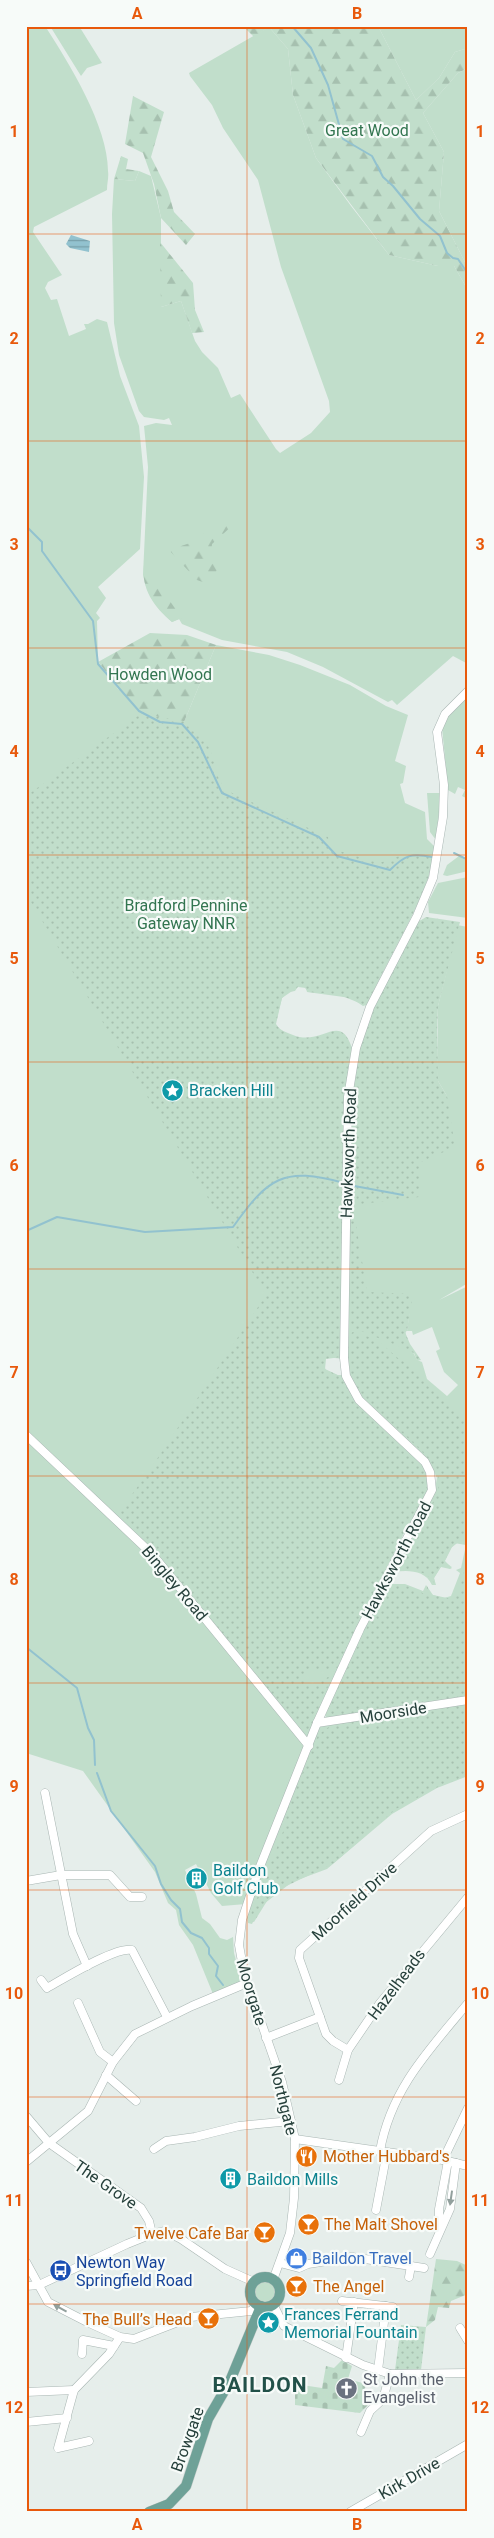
<svg xmlns="http://www.w3.org/2000/svg" width="494" height="2538" viewBox="0 0 494 2538" font-family="Roboto,sans-serif">
	<style>
		.grass { fill: #c1decb; fill-rule: evenodd }
		.forest { fill: url(#forest-firs) }
		.cemetery { fill: url(#cemetery-stones) }
		.park { fill: url(#park-dots) }
		.water { fill: url(#water-rules) }
		.lines { fill: none; stroke-linecap: round; stroke-linejoin: round }
		.stream { stroke: #92c2cf; stroke-width: 2 }
		.minor-casing { stroke: #a9b6b3; stroke-width: 9 }
		.major-casing { stroke: #c2cac8; stroke-width: 11 }
		.minor { stroke: #fff; stroke-width: 8 }
		.major { stroke: #6ea197; stroke-width: 10 }
		.oneway { fill: #92a09d }
		.grid { fill: none; stroke: #e8590c; stroke-width: 1; stroke-opacity: 0.55 }
		.labels { text-anchor: middle; stroke-width: 4.5; stroke-linejoin: round; paint-order: stroke }
		.park-label { font-size: 16px; fill: #327550; stroke: #f7fbf9 }
		.culture-label { font-size: 16px; fill: #0d838f; stroke: #f7fbf9; text-anchor: start }
		.street-label { font-size: 16px; fill: #26403b; stroke: #f7fbf9 }
		.food-label { font-size: 16px; fill: #c56008; stroke: #f7fbf9; text-anchor: start }
		.shop-label { font-size: 16px; fill: #366cbe; stroke: #f7fbf9; text-anchor: start }
		.transit-label { font-size: 16px; fill: #164399; stroke: #f7fbf9; text-anchor: start }
		.worship-label { font-size: 16px; fill: #5b616d; stroke: #f7fbf9; text-anchor: start }
		.district-label { font-size: 21px; font-weight: bold; letter-spacing: 1px; fill: #225149; stroke: #f7fbf9 }
		.neatline { fill: none; stroke: #e8590c; stroke-width: 2 }
		.grid-label { font-size: 16px; text-anchor: middle; font-weight: bold; fill: #e8590c }
	</style>
	<defs>
		<pattern id="forest-firs" width="22" height="20" patternUnits="userSpaceOnUse" patternTransform="scale(1.25)"><rect width="22" height="20" fill="#c1decb"/><path d="M5 1l3.5 6h-7zM16 11l3.5 6h-7z" fill="#a6c0af"/></pattern>
		<pattern id="cemetery-stones" width="16" height="16" patternUnits="userSpaceOnUse" patternTransform="scale(1.25)"><rect width="16" height="16" fill="#c1decb"/><path d="M2 7V4a2 2 0 0 1 4 0v3zM10 15v-3a2 2 0 0 1 4 0v3z" fill="#a6c0af"/></pattern>
		<pattern id="park-dots" width="8" height="8" patternUnits="userSpaceOnUse" patternTransform="scale(1.25)"><rect width="8" height="8" fill="#c1decb"/><path d="M2 2h.1M6 6h.1" fill="none" stroke="#a6c0af" stroke-width="1.8" stroke-linecap="round"/></pattern>
		<pattern id="water-rules" width="6" height="5" patternUnits="userSpaceOnUse" patternTransform="scale(1.25)"><rect width="6" height="5" fill="#92c2cf"/><path d="M0 2.5h6" fill="none" stroke="#779fa9"/></pattern>
	</defs>
	<rect width="100%" height="100%" fill="#e6eeeb"/>
	<g class="grass">
		<path d="M 26,26 L 45,26 C 69,63 108,126 108,171 C 109,177 107,183 107,190 L 34,227 L 33,232 L 62,275 L 48,282 L 45,288 L 51,300 L 57,299 L 69,336 L 86,329 L 84,324 L 88,324 L 97,319 L 107,322 L 120,376 L 139,426 L 144,477 L 140,549 L 98,587 L 106,598 L 96,613 L 100,618 L 97,621 L 98,662 L 118,689 L 184,722 L 216,645 L 269,655 L 300,665 L 350,685 L 386,706 L 408,715 L 395,761 L 406,766 L 403,783 L 400,784 L 405,803 L 425,812 L 427,839 L 435,847 L 434,856 L 406,927 L 366,1005 L 363,1006 L 351,998 L 307,992 L 306,988 L 298,987 L 282,998 L 275,1025 L 342,1125 L 340,1280 L 347,1214 L 417,922 L 424,919 L 468,927 L 468,1283 L 439,1300 L 468,1286 L 468,1698 L 326,1718 L 325,1714 L 356,1644 L 386,1584 L 405,1584 L 423,1591 L 426,1585 L 433,1595 L 444,1598 L 451,1596 L 460,1573 L 456,1570 L 461,1568 L 466,1545 L 454,1543 L 445,1561 L 452,1568 L 450,1569 L 441,1567 L 434,1578 L 436,1585 L 432,1585 C 425,1570 408,1570 394,1572 L 393,1569 L 434,1494 L 437,1478 L 428,1460 L 397,1545 L 318,1723 L 468,1704 L 468,1776 L 437,1788 L 392,1814 L 327,1869 L 292,1882 L 260,1907 L 252,1924 L 248,1923 L 246,1904 L 222,1906 L 211,1893 L 196,1864 L 185,1870 L 196,1894 L 202,1918 L 210,1924 L 220,1938 L 227,1940 L 233,1937 L 234,1953 L 241,1979 L 238,1983 L 213,1994 L 193,1945 L 179,1925 L 176,1910 L 168,1903 L 155,1872 L 83,1771 L 26,1753 ZM 449,962 L 438,1006 L 437,1070 L 438,1081 L 447,1096 L 436,1090 L 435,1009 ZM 410,1309 L 407,1331 L 412,1331 L 413,1335 L 432,1327 L 440,1349 L 436,1351 L 444,1372 L 458,1385 L 447,1396 L 427,1379 L 422,1362 L 417,1360 L 405,1336 ZM 326,1357 L 344,1359 L 346,1375 L 337,1375 L 326,1370 L 323,1364 Z"/>
		<polygon points="50,26 79,26 102,63 87,68 81,76"/>
		<polygon points="378,26 468,26 468,48 455,52 439,78 416,100"/>
		<path d="M 269,27 L 288,49 L 293,95 L 316,158 L 351,206 L 389,255 L 438,266 L 454,266 L 465,285 L 468,286 L 468,664 L 453,656 L 397,705 L 392,700 L 388,702 L 323,667 L 287,652 L 222,640 L 182,624 L 179,619 L 172,622 C 156,608 147,595 143,575 L 148,467 L 144,426 L 156,423 L 172,425 L 169,418 L 164,420 L 144,417 L 139,411 L 119,355 L 114,323 L 112,214 L 114,179 L 135,181 L 139,171 L 151,176 L 161,218 L 161,307 L 181,301 L 195,341 L 202,352 L 218,368 L 231,398 L 240,394 L 276,449 L 280,453 L 311,433 L 330,412 L 329,401 L 281,267 L 258,180 L 223,128 L 212,105 L 190,76 L 189,73 Z"/>
		<polygon points="468,68 468,268 439,211 444,152 423,113 458,73"/>
		<polygon points="468,696 468,799 462,796 465,790 458,787 455,794 448,790 442,727 446,718"/>
		<polygon points="427,793 441,793 436,840 430,832"/>
		<polygon points="459,856 468,862 468,871 447,876 443,875 447,865"/>
		<polygon points="468,877 468,918 429,913 428,902 438,883"/>
		<circle cx="265" cy="2292" r="10"/>
	</g>
	<g class="forest">
		<polygon points="243,26 378,26 416,100 439,78 455,52 468,48 468,68 458,73 423,113 444,152 439,211 468,268 468,286 465,285 454,266 438,266 389,255 316,158 293,95 288,49 269,27 254,37"/>
		<polygon points="133,96 164,112 151,157 168,191 174,212 195,234 186,245 161,218 154,184 143,153 125,144"/>
		<polygon points="121,156 128,159 126,169 139,171 135,181 114,179"/>
		<polygon points="160,242 193,283 195,310 204,332 192,333 181,301 161,307"/>
		<polygon points="229,516 234,524 212,544 211,555 219,567 208,584 197,580 169,550 190,543"/>
		<path d="M 144,565 L 182,618 L 172,622 C 154,607 141,589 144,565 Z"/>
		<path d="M 150,633 L 187,635 L 216,645 L 184,722 C 177,721 167,722 160,720 C 132,712 116,683 98,662 Z"/>
		<polygon points="436,2259 457,2261 468,2266 468,2294 451,2301 449,2308 438,2307 435,2320 426,2327"/>
	</g>
	<polygon class="cemetery" points="342,2360 352,2366 348,2379 366,2384 364,2392 377,2396 360,2413 295,2405 295,2384 322,2388 326,2366 334,2368"/>
	<g class="park">
		<path d="M 146,710 C 158,720 168,717 183,721 C 189,723 199,733 203,739 C 218,755 211,776 228,791 L 328,837 L 330,848 L 379,863 L 405,854 L 435,855 C 422,909 388,955 367,1006 L 337,994 L 308,992 L 303,985 L 299,985 L 295,991 L 288,992 L 282,998 L 276,1024 C 280,1031 286,1032 293,1035 C 322,1047 340,1011 352,1048 L 343,1134 L 341,1357 L 326,1359 L 325,1369 L 340,1376 L 355,1400 L 422,1464 L 427,1473 L 429,1489 L 422,1505 L 407,1527 L 336,1673 L 330,1669 L 318,1672 L 311,1670 L 304,1678 L 306,1683 L 314,1686 L 328,1677 L 332,1678 L 307,1735 L 283,1710 L 179,1580 L 149,1545 L 117,1515 L 149,1471 L 266,1295 L 26,894 L 26,796 Z"/>
		<polygon points="426,917 460,922 438,1006 437,1032 438,1081 447,1096 455,1147 421,1162 419,1197 353,1205 367,1292 413,1294 407,1331 405,1332 410,1344 421,1360 417,1361 414,1353 408,1350 351,1327 348,1322 350,1108 354,1071 366,1022 418,922"/>
		<path d="M 353,1332 L 376,1339 L 399,1359 L 412,1366 L 428,1386 L 468,1420 L 468,1543 L 461,1540 L 451,1548 L 444,1562 L 452,1567 L 442,1565 L 434,1578 L 435,1584 C 424,1569 412,1569 394,1569 C 400,1558 406,1546 412,1535 C 422,1519 436,1503 439,1484 C 442,1455 372,1415 356,1388 C 347,1373 348,1352 348,1335 Z"/>
		<path d="M 468,1556 L 468,1698 L 352,1715 L 346,1713 L 337,1718 L 330,1719 L 327,1710 L 386,1587 C 400,1581 412,1587 424,1594 L 428,1586 L 428,1594 L 452,1599 L 460,1587 Z"/>
		<polygon points="468,1701 468,1775 438,1787 396,1809 334,1863 272,1893 254,1922 249,1919 286,1824 284,1817 318,1735 334,1723"/>
		<polygon points="401,2325 426,2327 421,2370 395,2370"/>
	</g>
	<polygon class="water" points="71,235 90,241 89,252 70,248 66,244"/>
	<g class="lines">
		<g class="stream">
			<polyline points="292,26 311,48 328,85 343,139 372,156 383,177 393,186 420,219 440,236 447,253 453,258 458,259 468,274"/>
			<path d="M 26,526 L 42,542 L 42,551 L 93,621 L 98,664 L 139,711 L 160,722 L 182,724 L 198,742 L 222,793 L 319,837 L 337,856 L 390,870 C 405,855 411,853 432,857"/>
			<polyline points="454,853 468,860"/>
			<polyline points="349,1185 403,1195"/>
			<path d="M 26,1231 L 57,1217 L 145,1232 L 233,1227 C 268,1178 283,1166 344,1183"/>
			<polyline points="26,1647 77,1688 88,1728 94,1740 95,1765"/>
			<polyline points="97,1773 111,1811 155,1866 161,1884 171,1900 180,1909 182,1922 191,1933 202,1938 209,1948 209,1954 218,1966 216,1976 223,1985"/>
		</g>
		<defs>
			<g id="minor">
				<polyline points="26,1435 153,1555 309,1746"/>
				<polyline points="317,1723 468,1700"/>
				<polyline points="45,1793 73,1934 87,1966"/>
				<polyline points="26,1881 61,1875 110,1875 130,1897 142,1897"/>
				<path d="M 41,1980 L 47,1988 C 63,1979 116,1946 132,1950 L 167,2017"/>
				<polyline points="78,2003 100,2052 113,2062"/>
				<polyline points="266,2038 320,2017"/>
				<polyline points="348,2050 333,2041 326,2034 299,1958 300,1950 431,1831 468,1814"/>
				<polyline points="106,2075 136,2101"/>
				<polyline points="339,2080 348,2050 380,2003 468,1897"/>
				<polyline points="26,2116 49,2143 141,2208 149,2221 152,2234"/>
				<polyline points="295,2139 443,2160 468,2166"/>
				<polyline points="154,2149 166,2141 195,2137 239,2126 291,2121"/>
				<path d="M 380,2151 C 391,2089 429,2050 468,2003"/>
				<polyline points="443,2160 468,2108"/>
				<polyline points="26,2162 88,2111 113,2062 135,2034 192,2006 247,1983"/>
				<polyline points="376,2210 387,2152"/>
				<polyline points="439,2228 439,2209 448,2161"/>
				<polyline points="430,2254 450,2209 456,2163"/>
				<polyline points="26,2262 48,2302 87,2322 120,2337 134,2339 191,2317 251,2311 257,2304"/>
				<polyline points="280,2263 299,2268 308,2264 352,2257 424,2268"/>
				<polyline points="409,2277 411,2266"/>
				<polyline points="273,2280 290,2233 294,2198 295,2139 282,2082 244,1973 239,1945 242,1920 259,1869 317,1723 360,1629 432,1490 430,1472 425,1462 359,1400 346,1376 344,1358 348,1097 356,1048 370,1007 417,916 433,878 443,817 444,785 437,732 445,714 468,691"/>
				<polyline points="26,2286 39,2285 127,2244 152,2234 165,2231 181,2239 225,2269 254,2282"/>
				<polyline points="342,2301 393,2307"/>
				<polyline points="273,2304 284,2326 363,2365 390,2374 468,2373"/>
				<polyline points="460,2328 468,2341"/>
				<polyline points="82,2354 83,2340 114,2346"/>
				<polyline points="346,2358 354,2302"/>
				<polyline points="378,2370 386,2306"/>
				<polyline points="26,2392 74,2390"/>
				<polyline points="26,2422 67,2418"/>
				<polyline points="361,2432 370,2411 383,2399 390,2374"/>
				<polyline points="89,2441 58,2448 74,2390 109,2354 120,2337"/>
				<polyline points="350,2512 468,2444"/>
			</g>
			<g id="major">
				<circle cx="265" cy="2292" r="15"/>
				<polyline points="149,2512 169,2504 186,2486 208,2419 230,2381 261,2306"/>
			</g>
		</defs>
		<use href="#minor" class="minor-casing"/>
		<use href="#major" class="major-casing"/>
		<use href="#minor" class="minor"/>
		<use href="#major" class="major"/>
	</g>
	<defs><path id="oneway-solid" d="M-6-.8H1V-3.2L6.5 0L1 3.2V.8H-6Z" transform="scale(1.25)"/></defs>
	<g class="oneway">
		<use href="#oneway-solid" transform="translate(451 2198) rotate(98)"/>
		<use href="#oneway-solid" transform="translate(60 2308) rotate(-151)"/>
	</g>
	<path class="grid" d="M 247,26 L 247,2512M 26,234 L 468,234M 26,441 L 468,441M 26,648 L 468,648M 26,855 L 468,855M 26,1062 L 468,1062M 26,1269 L 468,1269M 26,1476 L 468,1476M 26,1683 L 468,1683M 26,1890 L 468,1890M 26,2097 L 468,2097M 26,2304 L 468,2304"/>
	<defs>
		<symbol id="sight-disc" viewBox="-11 -11 22 22"><circle r="9.5" fill="#0f9aa8" stroke="#f7fbf9"/><path d="M0-6L1.8-2.2L6-1.7L2.9 1.2L3.7 5.4L0 3.3L-3.7 5.4L-2.9 1.2L-6-1.7L-1.8-2.2Z" fill="#fff"/></symbol>
		<symbol id="building-disc" viewBox="-11 -11 22 22"><circle r="9.5" fill="#0f9aa8" stroke="#f7fbf9"/><path d="M-4-6H4V6H1V3H-1V6H-4ZM-2.5-4.3h1.7v1.8h-1.7ZM.8-4.3h1.7v1.8H.8ZM-2.5-1h1.7V.8h-1.7ZM.8-1h1.7V.8H.8Z" fill="#fff"/></symbol>
		<symbol id="restaurant-disc" viewBox="-11 -11 22 22"><circle r="9.5" fill="#e8710a" stroke="#f7fbf9"/><path d="M-5-6h1v4h1v-4h1v4h1v-4h1v5L-1.5 .5V6h-2V.5L-5-1ZM5-6V6H3V1.5H1.5Q1.5-4 5-6Z" fill="#fff"/></symbol>
		<symbol id="bar-disc" viewBox="-11 -11 22 22"><circle r="9.5" fill="#e8710a" stroke="#f7fbf9"/><path d="M-6-5H6L.8 .8V4.5H3.5V6h-7V4.5H-.8V.8Z" fill="#fff"/></symbol>
		<symbol id="shop-disc" viewBox="-11 -11 22 22"><circle r="9.5" fill="#3f7fe0" stroke="#f7fbf9"/><path d="M-5-2.5h2.3a2.7 3.5 0 0 1 5.4 0H5L5.5 6h-11ZM-1.5-2.5h3a1.5 2.3 0 0 0-3 0Z" fill="#fff"/></symbol>
		<symbol id="bus-disc" viewBox="-11 -11 22 22"><circle r="9.5" fill="#1a4fb4" stroke="#f7fbf9"/><path d="M-5-6H5V4H4V6H2V4H-2V6H-4V4H-5ZM-3.5-4V0h7V-4ZM-3.5 1.2v1.5H-2V1.2ZM2 1.2v1.5H3.5V1.2Z" fill="#fff"/></symbol>
		<symbol id="church-disc" viewBox="-11 -11 22 22"><circle r="9.5" fill="#6b7280" stroke="#f7fbf9"/><path d="M-1.2-6h2.4v3.5h3.3v2.4h-3.3V6h-2.4V-.1h-3.3v-2.4h3.3Z" fill="#fff"/></symbol>
	</defs>
	<g fill-rule="evenodd">
		<use href="#sight-disc" x="160" y="1078" width="25" height="25"/>
		<use href="#building-disc" x="184" y="1866" width="25" height="25"/>
		<use href="#restaurant-disc" x="294" y="2144" width="25" height="25"/>
		<use href="#building-disc" x="218" y="2166" width="25" height="25"/>
		<use href="#bar-disc" x="296" y="2212" width="25" height="25"/>
		<use href="#bar-disc" x="252" y="2220" width="25" height="25"/>
		<use href="#shop-disc" x="284" y="2246" width="25" height="25"/>
		<use href="#bus-disc" x="48" y="2258" width="25" height="25"/>
		<use href="#bar-disc" x="284" y="2274" width="25" height="25"/>
		<use href="#bar-disc" x="196" y="2306" width="25" height="25"/>
		<use href="#sight-disc" x="256" y="2310" width="25" height="25"/>
		<use href="#church-disc" x="334" y="2376" width="25" height="25"/>
	</g>
	<g class="labels">
		<g class="park-label">
			<text x="367" y="136">Great Wood</text>
			<text x="160" y="680">Howden Wood</text>
			<text x="186" y="911">Bradford Pennine<tspan x="186" dy="18">Gateway NNR</tspan></text>
		</g>
		<g class="culture-label">
			<text x="189" y="1096">Bracken Hill</text>
			<text x="213" y="1876">Baildon<tspan x="213" dy="18">Golf Club</tspan></text>
			<text x="247" y="2185">Baildon Mills</text>
			<text x="284" y="2320">Frances Ferrand<tspan x="284" dy="18">Memorial Fountain</tspan></text>
		</g>
		<g class="street-label">
			<text transform="translate(348 1153) rotate(-88)" y="6">Hawksworth Road</text>
			<text transform="translate(396 1560) rotate(-62)" y="6">Hawksworth Road</text>
			<text transform="translate(175 1583) rotate(50)" y="6">Bingley Road</text>
			<text transform="translate(393 1712) rotate(-9)" y="6">Moorside</text>
			<text transform="translate(354 1901) rotate(-42)" y="6">Moorfield Drive</text>
			<text transform="translate(396 1984) rotate(-53)" y="6">Hazelheads</text>
			<text transform="translate(252 1992) rotate(73)" y="6">Moorgate</text>
			<text transform="translate(284 2100) rotate(76)" y="6">Northgate</text>
			<text transform="translate(106 2184) rotate(35)" y="6">The Grove</text>
			<text transform="translate(187 2439) rotate(-70)" y="6">Browgate</text>
			<text transform="translate(409 2478) rotate(-30)" y="6">Kirk Drive</text>
		</g>
		<g class="food-label">
			<text x="323" y="2162">Mother Hubbard's</text>
			<text x="324" y="2230">The Malt Shovel</text>
			<text x="249" y="2239" text-anchor="end">Twelve Cafe Bar</text>
			<text x="313" y="2292">The Angel</text>
			<text x="192" y="2325" text-anchor="end">The Bull’s Head</text>
		</g>
		<g class="shop-label">
			<text x="312" y="2264">Baildon Travel</text>
		</g>
		<g class="transit-label">
			<text x="76" y="2268">Newton Way<tspan x="76" dy="18">Springfield Road</tspan></text>
		</g>
		<g class="worship-label">
			<text x="363" y="2385">St John the<tspan x="363" dy="18">Evangelist</tspan></text>
		</g>
		<g class="district-label">
			<text x="260" y="2392">BAILDON</text>
		</g>
	</g>
	<rect width="494" height="2538" fill="none" stroke="#f7fbf9" stroke-width="55"/>
	<rect x="28" y="28" width="438" height="2482" class="neatline"/>
	<g class="grid-label">
		<text x="137" y="19">A</text>
		<text x="357" y="19">B</text>
		<text x="14" y="137">1</text>
		<text x="480" y="137">1</text>
		<text x="14" y="344">2</text>
		<text x="480" y="344">2</text>
		<text x="14" y="550">3</text>
		<text x="480" y="550">3</text>
		<text x="14" y="757">4</text>
		<text x="480" y="757">4</text>
		<text x="14" y="964">5</text>
		<text x="480" y="964">5</text>
		<text x="14" y="1171">6</text>
		<text x="480" y="1171">6</text>
		<text x="14" y="1378">7</text>
		<text x="480" y="1378">7</text>
		<text x="14" y="1585">8</text>
		<text x="480" y="1585">8</text>
		<text x="14" y="1792">9</text>
		<text x="480" y="1792">9</text>
		<text x="14" y="1999">10</text>
		<text x="480" y="1999">10</text>
		<text x="14" y="2206">11</text>
		<text x="480" y="2206">11</text>
		<text x="14" y="2413">12</text>
		<text x="480" y="2413">12</text>
		<text x="137" y="2530">A</text>
		<text x="357" y="2530">B</text>
	</g>
</svg>
